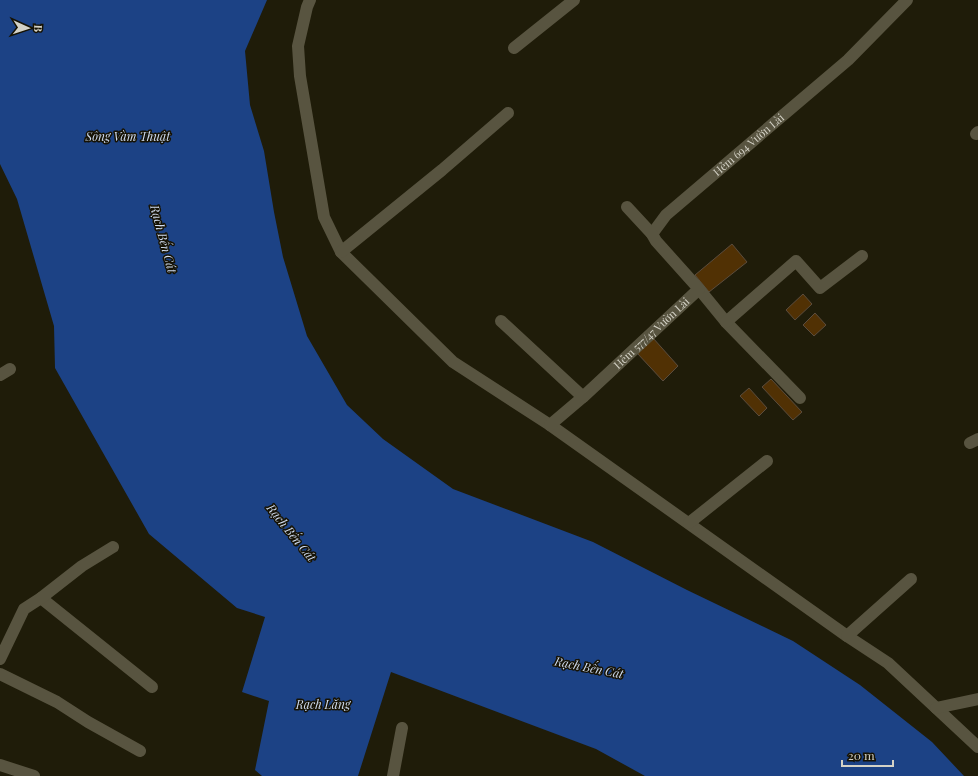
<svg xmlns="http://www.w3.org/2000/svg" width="978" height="776" viewBox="0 0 978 776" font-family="'Playfair Display',serif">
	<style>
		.water { fill: #1c4285 }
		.building { fill: #513104; stroke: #5b4c3d }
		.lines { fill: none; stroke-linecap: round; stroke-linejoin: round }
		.minor { stroke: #585440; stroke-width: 12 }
		.labels { text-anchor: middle; stroke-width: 3; stroke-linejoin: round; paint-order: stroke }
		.street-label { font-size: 11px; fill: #d4d2c6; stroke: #161203 }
		.water-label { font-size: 12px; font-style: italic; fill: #d0dcf0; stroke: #161203 }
	</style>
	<rect width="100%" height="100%" fill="#1f1c09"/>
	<polygon class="water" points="0,0 267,0 245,51 250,105 264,151 274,212 283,257 307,336 347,405 383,439 453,489 593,542 687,590 793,641 860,685 932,742 964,776 645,776 596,749 391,672 358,776 262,776 255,770 269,701 242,692 265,617 237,608 149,534 55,368 54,326 17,199 0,164"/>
	<g class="building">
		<polygon points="732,244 747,262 709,292 695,275"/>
		<polygon points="803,294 812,304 795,320 786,310"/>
		<polygon points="815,313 826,325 814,336 803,325"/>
		<polygon points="653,338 678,366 663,381 637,353"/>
		<polygon points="771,379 802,412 793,420 762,387"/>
		<polygon points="749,388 767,408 759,416 740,396"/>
	</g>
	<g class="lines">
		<g class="minor">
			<polyline points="310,0 307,7 298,46 300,76 324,217 341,252 453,362 550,425 847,636 888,663 978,747"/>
			<polyline points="514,48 574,0"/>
			<polyline points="976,134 978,132"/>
			<path id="s1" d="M 652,234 L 666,215 L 848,60 L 907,0"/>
			<polyline points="341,252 442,170 508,113"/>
			<polyline points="699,289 726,322 800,398"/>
			<polyline points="501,321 583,397"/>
			<polyline points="726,322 796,261 820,288 862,256"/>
			<polyline points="0,375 10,369"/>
			<path id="s2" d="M 550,425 L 583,397 L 699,289 L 656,241 L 652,234 L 627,207"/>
			<polyline points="970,443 978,439"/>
			<polyline points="689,523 767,461"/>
			<polyline points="41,598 152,687"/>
			<polyline points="847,636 911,579"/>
			<polyline points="0,659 24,609 41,598 82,566 113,547"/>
			<polyline points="0,674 57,702 88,722 140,751"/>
			<polyline points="936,708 978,699"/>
			<polyline points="0,765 34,776"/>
			<polyline points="393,776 402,728"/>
		</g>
	</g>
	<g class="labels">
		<g class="street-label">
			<text dy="4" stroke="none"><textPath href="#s1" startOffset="132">Hẻm 694 Vườn Lài</textPath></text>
			<text dy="4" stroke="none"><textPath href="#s2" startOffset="137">Hẻm 577/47 Vườn Lài</textPath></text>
		</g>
		<g class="water-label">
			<text x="128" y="141">Sông Vàm Thuật</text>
			<text transform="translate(163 239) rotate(75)" y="4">Rạch Bến Cát</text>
			<text transform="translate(291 533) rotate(51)" y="4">Rạch Bến Cát</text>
			<text transform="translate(589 668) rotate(11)" y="4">Rạch Bến Cát</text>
			<text x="323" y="709">Rạch Lăng</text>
		</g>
	</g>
	<g transform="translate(28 28) rotate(93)" stroke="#161203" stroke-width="3" paint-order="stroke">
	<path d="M0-3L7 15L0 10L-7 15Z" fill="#d4d2c6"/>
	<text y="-6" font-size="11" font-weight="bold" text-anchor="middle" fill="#d4d2c6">B</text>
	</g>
	<path d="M842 760v6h51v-6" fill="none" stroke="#d4d2c6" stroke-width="2"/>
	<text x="848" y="760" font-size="12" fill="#d4d2c6" stroke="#161203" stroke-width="3" paint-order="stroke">20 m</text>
</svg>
